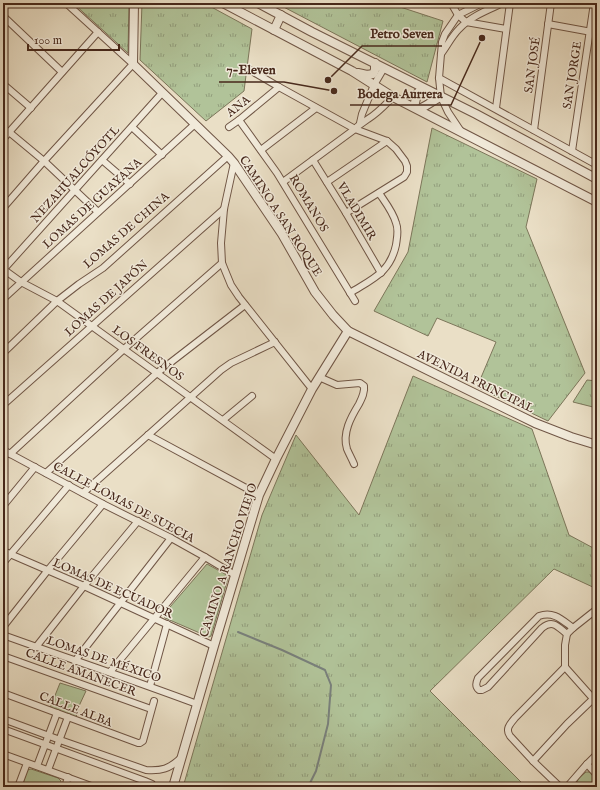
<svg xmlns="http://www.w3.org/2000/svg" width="600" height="790" viewBox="0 0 600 790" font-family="'IM FELL English',serif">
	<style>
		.grass { fill: url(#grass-tufts); stroke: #7c765a }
		.green { fill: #b1c399; stroke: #7c765a }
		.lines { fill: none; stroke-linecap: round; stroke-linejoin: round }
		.stream { stroke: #79807c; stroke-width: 2 }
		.minor-casing { stroke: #705646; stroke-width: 8 }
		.tertiary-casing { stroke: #705646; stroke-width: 10 }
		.minor { stroke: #f1eada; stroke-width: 6 }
		.tertiary { stroke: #f1eada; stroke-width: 8 }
		.labels { text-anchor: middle; stroke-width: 3; stroke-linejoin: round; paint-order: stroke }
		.street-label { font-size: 12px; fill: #47281b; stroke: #f1eada }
		.leader { fill: none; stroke: #47281b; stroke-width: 1.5 }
		.callout-dot { fill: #47281b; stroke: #f1eada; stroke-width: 1.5 }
		.callout-label { font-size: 13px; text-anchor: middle; font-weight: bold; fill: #47281b; stroke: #f1eada; stroke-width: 3; stroke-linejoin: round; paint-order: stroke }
	</style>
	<defs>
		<pattern id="grass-tufts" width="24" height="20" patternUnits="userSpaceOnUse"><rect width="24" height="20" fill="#b1c399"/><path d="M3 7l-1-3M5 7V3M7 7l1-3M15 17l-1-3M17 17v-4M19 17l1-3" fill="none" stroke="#929e7c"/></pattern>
	</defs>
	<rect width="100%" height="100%" fill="#eadfc6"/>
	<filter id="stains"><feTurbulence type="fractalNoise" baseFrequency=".005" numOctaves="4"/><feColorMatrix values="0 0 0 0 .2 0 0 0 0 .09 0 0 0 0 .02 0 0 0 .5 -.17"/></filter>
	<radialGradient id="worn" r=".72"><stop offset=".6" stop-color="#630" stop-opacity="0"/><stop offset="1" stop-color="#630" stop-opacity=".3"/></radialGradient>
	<g class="grass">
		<polygon points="73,3 129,3 128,53"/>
		<polygon points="142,3 204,3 252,29 244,91 206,121 140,60"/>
		<polygon points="276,3 388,3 443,21 427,82"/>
		<polygon points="432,128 537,179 526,227 585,373 548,421 477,387 496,342 437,318 428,336 374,311 408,252"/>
		<polygon points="413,376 532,429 569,535 597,550 597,589 554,569 430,691 526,787 183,787 262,515 296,435 359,515"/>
		<polygon points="587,380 597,381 597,408 573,402"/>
	</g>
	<g class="green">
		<polygon points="207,564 225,574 228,578 211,636 209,637 165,618 164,614"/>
		<polygon points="60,683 86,691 79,706 76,717 50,708"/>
		<polygon points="31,769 58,778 61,781 60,787 22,787 27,770"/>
		<path d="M 586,772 L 590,772 C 597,776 597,780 597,787 L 574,787 L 579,778 Z"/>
	</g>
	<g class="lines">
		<polyline class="stream" points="238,632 282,650 325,670 331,685 328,724 316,771 308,787"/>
		<defs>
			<g id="minor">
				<polyline points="451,3 458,15 466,22 506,29"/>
				<polyline points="3,7 8,3"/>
				<polyline points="3,16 62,72"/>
				<polyline points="548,24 597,33"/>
				<path d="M 441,54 C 447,46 452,36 459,29 C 471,16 488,10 503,3"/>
				<polyline points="250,70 279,87 355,129 387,141 396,149 405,161 407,166 407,172 404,177 346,213"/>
				<polyline points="439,78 597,165"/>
				<polyline points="3,84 31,108"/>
				<polyline points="496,108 510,3"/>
				<polyline points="239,120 277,173 355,301"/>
				<polyline points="360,123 362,114 374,85 384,68"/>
				<polyline points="132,127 162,155"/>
				<polyline points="229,127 239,120 279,87"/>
				<polyline points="460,130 448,112 441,97 439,78 442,42 445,34 458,15 482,3"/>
				<polyline points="534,130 551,3"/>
				<polyline points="9,132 44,161 98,212"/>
				<polyline points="3,139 98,32"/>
				<polyline points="261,150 316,108"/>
				<polyline points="572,151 594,3"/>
				<polyline points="102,160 130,184"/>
				<polyline points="313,160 346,213 381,273"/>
				<polyline points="234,163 224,209 221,243 222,263 231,285 239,297 312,389"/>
				<path d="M 283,182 L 355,129 C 359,124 363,123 368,119 C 378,113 385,105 393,97"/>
				<polyline points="327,182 387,141"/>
				<polyline points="3,208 44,161 133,64 66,3"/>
				<polyline points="3,269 21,282 57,301 276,459"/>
				<polyline points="3,270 162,93"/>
				<path d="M 350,293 C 372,279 390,273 396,245 C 397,237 399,230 396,223 C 393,212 385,202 379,193"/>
				<polyline points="3,299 195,124"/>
				<polyline points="3,353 57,301 79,284 103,268 228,156"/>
				<path d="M 319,377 L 337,385 L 360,383 L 364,386 C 365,392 362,398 359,404 C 351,417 342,433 347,449 C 349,454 352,459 354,464"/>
				<polyline points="3,405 224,209"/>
				<polyline points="223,420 252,396"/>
				<polyline points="148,435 259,495"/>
				<polyline points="3,450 103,504 171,538 205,557 235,575"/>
				<polyline points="10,454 124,349 222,263"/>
				<polyline points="46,473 157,373 245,305"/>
				<polyline points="83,493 221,370 231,363 275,342"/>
				<polyline points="3,506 35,467"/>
				<polyline points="3,551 84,586 214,646"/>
				<polyline points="3,563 69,485"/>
				<polyline points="3,627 48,570 103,504"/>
				<path d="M 567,634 C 558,627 553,619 542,628 L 488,687 L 482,690 L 479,690 C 475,686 476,683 478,678 L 539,616 C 554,611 562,620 573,628"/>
				<path d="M 3,635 C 67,658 133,680 197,704"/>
				<polyline points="36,647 84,586 138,521"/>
				<polyline points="3,656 151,709"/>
				<polyline points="75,661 171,538"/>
				<polyline points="565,667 565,645 567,634 573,628 597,609"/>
				<polyline points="565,667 597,703"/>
				<polyline points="110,672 205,557"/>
				<polyline points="150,686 167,624"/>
				<polyline points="3,693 138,743 140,743 143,741 154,701"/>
				<path d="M 3,719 L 60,740 L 146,770 C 162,771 169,769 181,758"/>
				<polyline points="3,729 145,781 152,784 154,787"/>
				<polyline points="3,754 94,787"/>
				<polyline points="533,761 567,724 593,699"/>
				<polyline points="587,764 597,775"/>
				<polyline points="37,766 57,713"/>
				<polyline points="48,770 68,717"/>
				<polyline points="18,787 27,763"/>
				<polyline points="65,787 68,777"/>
				<path d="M 560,787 L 533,761 L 510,736 C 505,729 510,724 515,718 L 565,667"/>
				<polyline points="567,787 587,764 597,754"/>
			</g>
			<g id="tertiary">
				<polyline points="134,3 133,64 228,156 234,163 282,234 315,292 333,315 348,331 535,423 571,437 597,445"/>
				<polyline points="223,3 352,71 393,97 597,202"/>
				<polyline points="258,3 312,32 476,114 597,179"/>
				<polyline points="274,30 281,15"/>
				<polyline points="358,73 367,75 373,74 375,70 375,63"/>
				<polyline points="414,107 417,94 422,88"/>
				<path d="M 419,109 C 427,106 433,100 441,97"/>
				<polyline points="173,787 214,646 259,495 276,459 312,389 348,331"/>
			</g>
		</defs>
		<use href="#minor" class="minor-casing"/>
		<use href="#tertiary" class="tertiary-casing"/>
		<use href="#minor" class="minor"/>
		<use href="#tertiary" class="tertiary"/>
	</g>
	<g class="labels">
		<g class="street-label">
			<text transform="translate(532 65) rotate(-82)" y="4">SAN JOSÉ</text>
			<text transform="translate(572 75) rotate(-81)" y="4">SAN JORGE</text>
			<text transform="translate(238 106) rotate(-38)" y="4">ANA</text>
			<text transform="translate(75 174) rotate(-48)" y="4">NEZAHUALCÓYOTL</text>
			<text transform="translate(92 203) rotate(-42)" y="4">LOMAS DE GUAYANA</text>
			<text transform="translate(309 203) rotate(59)" y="4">ROMANOS</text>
			<text transform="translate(357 211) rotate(59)" y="4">VLADIMIR</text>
			<text transform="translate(281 216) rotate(57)" y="4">CAMINO A SAN ROQUE</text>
			<text transform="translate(126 230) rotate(-41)" y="4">LOMAS DE CHINA</text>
			<text transform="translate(106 298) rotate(-42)" y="4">LOMAS DE JAPÓN</text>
			<text transform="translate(148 353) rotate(36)" y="4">LOS FRESNOS</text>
			<text transform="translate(476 381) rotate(26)" y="4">AVENIDA PRINCIPAL</text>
			<text transform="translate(124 502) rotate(28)" y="4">CALLE LOMAS DE SUECIA</text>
			<text transform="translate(228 560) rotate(-72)" y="4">CAMINO A RANCHO VIEJO</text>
			<text transform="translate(113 588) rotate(24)" y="4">LOMAS DE ECUADOR</text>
			<text transform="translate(104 659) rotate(19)" y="4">LOMAS DE MÉXICO</text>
			<text transform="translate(81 672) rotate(20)" y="4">CALLE AMANECER</text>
			<text transform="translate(76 709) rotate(21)" y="4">CALLE ALBA</text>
		</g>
	</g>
	<path class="leader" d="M328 80L362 46H442M334 91L284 82H219M482 38L451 105H350"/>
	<g class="callout-dot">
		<circle cx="328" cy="80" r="4"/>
		<circle cx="334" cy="91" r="4"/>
		<circle cx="482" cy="38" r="4"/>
	</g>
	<g class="callout-label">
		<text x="402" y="38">Petro Seven</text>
		<text x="251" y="74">7-Eleven</text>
		<text x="400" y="98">Bodega Aurrera</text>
	</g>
	<rect width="600" height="790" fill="none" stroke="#eadfc6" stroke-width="16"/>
	<rect x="4" y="4" width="592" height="782" fill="none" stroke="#47281b" stroke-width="2"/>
	<rect x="8" y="8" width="584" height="774" fill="none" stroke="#47281b"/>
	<path d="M28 44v6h91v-6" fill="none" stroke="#47281b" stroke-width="2"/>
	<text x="34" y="44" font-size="12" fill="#47281b" stroke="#f1eada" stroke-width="3" paint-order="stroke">100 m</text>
	<rect width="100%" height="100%" filter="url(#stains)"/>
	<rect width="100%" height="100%" fill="url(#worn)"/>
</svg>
